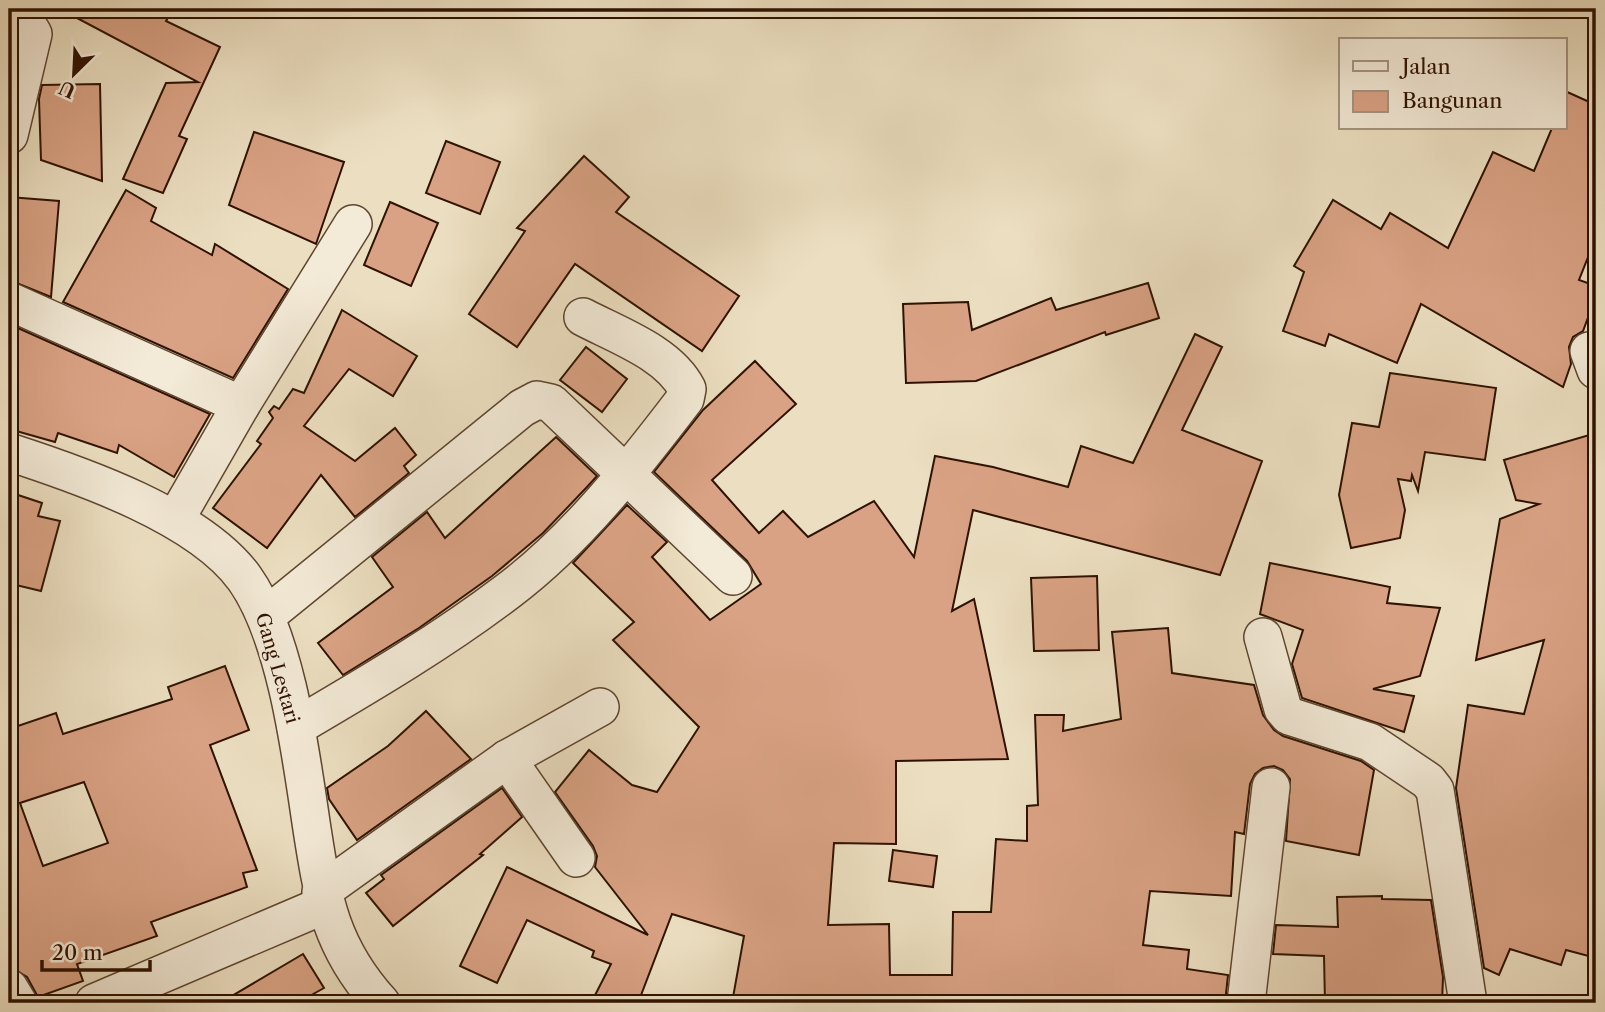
<svg xmlns="http://www.w3.org/2000/svg" width="1605" height="1012" viewBox="0 0 1605 1012" font-family="'Libre Caslon Text',serif">
	<style>
		.building { fill: #d9a284; stroke: #2f1200; stroke-width: 2; fill-rule: evenodd }
		.lines { fill: none; stroke-linecap: round; stroke-linejoin: round }
		.minor-casing { stroke: #5e4530; stroke-width: 40 }
		.minor { stroke: #f3ead7; stroke-width: 37 }
		.labels { text-anchor: middle; stroke-width: 5; stroke-linejoin: round; paint-order: stroke }
		.street-label { font-size: 19px; fill: #2f1200; stroke: #f3ead7 }
	</style>
	<rect width="100%" height="100%" fill="#ecdfc1"/>
	<filter id="stains"><feTurbulence type="fractalNoise" baseFrequency=".00286" numOctaves="4"/><feColorMatrix values="0 0 0 0 .2 0 0 0 0 .09 0 0 0 0 .02 0 0 0 .5 -.17"/></filter>
	<radialGradient id="worn" r=".72"><stop offset=".6" stop-color="#630" stop-opacity="0"/><stop offset="1" stop-color="#630" stop-opacity=".3"/></radialGradient>
	<g class="building">
		<polygon points="60,9 173,9 166,21 220,47 179,136 187,139 163,193 123,179 166,83 198,82"/>
		<polygon points="100,84 102,181 41,160 39,99 42,85"/>
		<polygon points="1565,91 1596,105 1596,237 1579,280 1596,286 1596,296 1583,331 1573,337 1569,347 1571,364 1563,387 1421,304 1397,363 1329,334 1325,346 1283,331 1304,272 1294,266 1333,200 1381,229 1390,213 1448,248 1493,152 1534,171 1552,128 1565,128"/>
		<polygon points="254,132 344,162 316,244 229,205"/>
		<polygon points="446,141 500,162 480,214 426,193"/>
		<polygon points="584,156 629,197 616,212 739,296 702,351 575,264 517,347 469,314 525,231 517,228"/>
		<polygon points="126,190 156,208 151,221 212,255 215,244 288,289 233,378 63,302"/>
		<polygon points="9,197 59,201 51,297 9,280"/>
		<polygon points="390,202 438,223 411,286 364,265"/>
		<polygon points="1148,283 1159,318 1106,335 1105,332 976,381 906,383 903,304 968,302 972,330 1051,298 1056,310"/>
		<polygon points="342,310 417,356 393,396 349,369 304,426 355,461 395,428 416,455 404,466 409,473 355,517 321,475 267,548 213,508 261,444 257,441 273,418 269,412 274,406 279,409 293,389 304,393"/>
		<polygon points="9,324 210,414 174,477 119,445 117,453 58,433 55,442 9,429"/>
		<polygon points="1195,334 1222,347 1182,430 1262,461 1220,575 973,510 952,611 974,599 1008,759 896,761 896,844 834,843 828,925 889,924 890,975 952,975 953,912 991,912 996,839 1027,841 1027,806 1038,805 1035,715 1064,715 1063,731 1121,719 1112,632 1168,628 1172,673 1254,685 1263,715 1274,730 1283,736 1361,761 1374,770 1359,855 1286,841 1290,779 1283,770 1274,766 1263,768 1255,774 1250,784 1244,834 1235,832 1231,896 1150,891 1143,945 1189,950 1187,969 1228,975 1225,1003 732,1003 744,936 672,914 638,1003 591,1003 611,964 592,957 594,951 527,920 497,983 460,966 507,867 648,935 595,867 597,856 593,846 555,792 589,750 632,785 657,792 699,727 613,640 634,622 573,563 627,505 667,542 652,557 710,620 761,584 747,561 654,472 703,410 755,361 796,404 712,480 759,533 783,511 808,537 874,501 914,557 935,456 993,467 1068,487 1081,446 1133,463"/>
		<polygon points="586,347 627,379 602,412 560,380"/>
		<polygon points="1390,373 1496,388 1485,460 1425,452 1418,491 1412,475 1411,481 1398,479 1405,510 1400,538 1351,548 1339,495 1352,423 1379,427"/>
		<polygon points="1596,433 1596,958 1566,950 1561,965 1510,949 1499,975 1484,968 1456,788 1468,705 1524,714 1544,640 1476,660 1500,519 1539,504 1516,500 1504,460"/>
		<polygon points="556,437 597,476 587,487 543,533 492,576 419,628 343,675 318,643 393,587 372,557 427,512 445,538"/>
		<polygon points="9,492 42,503 38,516 60,521 41,591 16,585 9,586"/>
		<polygon points="1270,563 1390,587 1387,603 1440,608 1420,676 1373,689 1414,696 1404,732 1302,698 1292,664 1303,630 1260,614"/>
		<polygon points="1097,576 1099,650 1034,651 1031,578"/>
		<path d="M 225,666 L 249,730 L 210,745 L 257,870 L 243,873 L 247,887 L 151,922 L 157,936 L 77,964 L 83,981 L 38,997 L 27,977 L 12,968 L 9,958 L 9,729 L 56,713 L 63,734 L 172,699 L 168,687 ZM 84,782 L 108,843 L 43,866 L 20,803 Z"/>
		<polygon points="426,711 471,759 357,840 329,799 327,788 388,746"/>
		<polygon points="502,788 522,817 480,854 483,855 393,926 366,893 384,879 381,875"/>
		<polygon points="893,850 937,856 933,887 889,881"/>
		<polygon points="1382,896 1382,899 1431,900 1443,977 1442,1003 1325,1003 1324,956 1273,954 1276,925 1338,927 1337,897"/>
		<polygon points="303,954 324,988 297,1003 220,1003"/>
	</g>
	<g class="lines">
		<defs>
			<g id="minor">
				<polyline points="9,135 33,34 24,19 9,9"/>
				<polyline points="9,301 241,405"/>
				<polyline points="1589,351 1596,370"/>
				<path d="M 9,452 C 80,475 200,516 245,579 C 287,639 301,756 312,829 C 323,900 331,948 381,1003"/>
				<polyline points="175,520 241,405 353,224"/>
				<polyline points="266,616 522,408 537,400 551,403 733,576"/>
				<polyline points="1263,637 1283,709 1289,716 1370,742 1428,781 1435,790 1468,1003"/>
				<path d="M 296,727 C 369,684 441,642 508,591 C 576,540 634,466 685,399 L 687,389 C 669,353 617,335 583,317"/>
				<polyline points="507,759 576,858"/>
				<polyline points="321,892 507,759 600,707"/>
				<polyline points="9,988 18,1003"/>
				<polyline points="94,1003 324,905"/>
				<polyline points="1246,1003 1271,787"/>
			</g>
		</defs>
		<use href="#minor" class="minor-casing"/>
		<use href="#minor" class="minor"/>
	</g>
	<g class="labels">
		<g class="street-label">
			<text transform="translate(278 668) rotate(74)" y="7">Gang Lestari</text>
		</g>
	</g>
	<rect width="1605" height="1012" fill="none" stroke="#ecdfc1" stroke-width="35"/>
	<rect x="10" y="10" width="1584" height="991" fill="none" stroke="#2f1200" stroke-width="3.5"/>
	<rect x="18" y="18" width="1570" height="977" fill="none" stroke="#2f1200" stroke-width="2"/>
	<rect x="1339" y="38" width="228" height="91" fill="#f3ead7" stroke="#a59481" stroke-width="2"/>
	<rect x="1353" y="61" width="35" height="10" fill="#f3ead7" stroke="#a59481" stroke-width="2"/>
	<text x="1402" y="74" font-size="21" fill="#2f1200">Jalan</text>
	<rect x="1353" y="91" width="35" height="21" fill="#d9a284" stroke="#a59481" stroke-width="2"/>
	<text x="1402" y="108" font-size="21" fill="#2f1200">Bangunan</text>
	<g transform="translate(74 74) rotate(204)" stroke="#f3ead7" stroke-width="5" paint-order="stroke">
	<path d="M0-5L12 26L0 18L-12 26Z" fill="#2f1200"/>
	<text y="-10" font-size="19" font-weight="bold" text-anchor="middle" fill="#2f1200">U</text>
	</g>
	<path d="M42 960v10h108v-10" fill="none" stroke="#2f1200" stroke-width="3.5"/>
	<text x="52" y="960" font-size="21" fill="#2f1200" stroke="#f3ead7" stroke-width="5" paint-order="stroke">20 m</text>
	<rect width="100%" height="100%" filter="url(#stains)"/>
	<rect width="100%" height="100%" fill="url(#worn)"/>
</svg>
